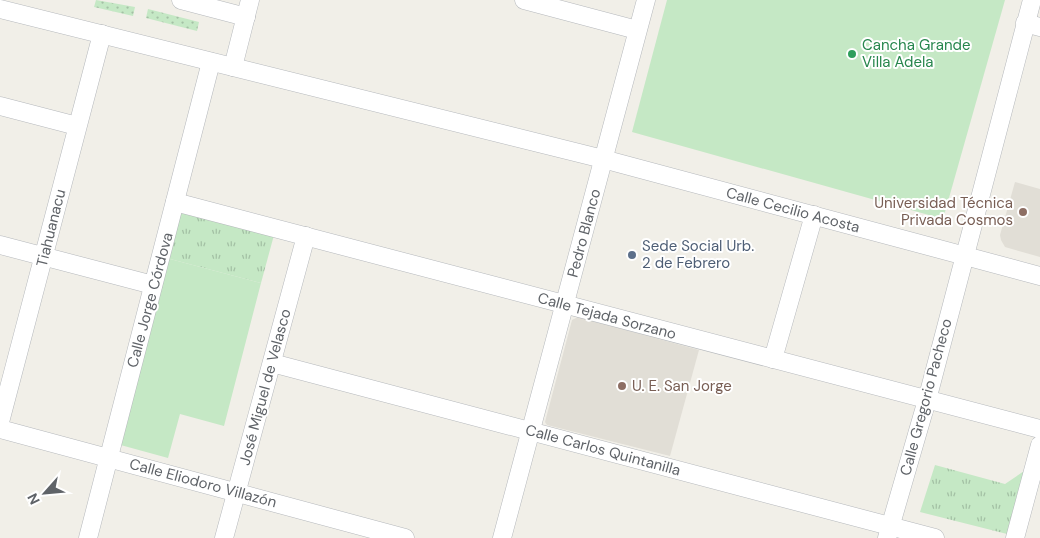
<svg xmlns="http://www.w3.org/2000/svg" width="1040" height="538" viewBox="0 0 1040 538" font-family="'DM Sans',sans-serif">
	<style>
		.education { fill: #e1ded6 }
		.grass { fill: url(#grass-dots) }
		.park { fill: url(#park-tufts) }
		.garden { fill: #c5e8c5 }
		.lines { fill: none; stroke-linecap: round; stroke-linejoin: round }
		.minor-casing { stroke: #b5b8bc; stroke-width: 19 }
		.minor { stroke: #fff; stroke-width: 18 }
		.leisure-dot { fill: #2e9e5b; stroke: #fff; stroke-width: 2 }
		.education-dot { fill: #8d6e63; stroke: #fff; stroke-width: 2 }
		.service-dot { fill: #5c6f8a; stroke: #fff; stroke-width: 2 }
		.labels { text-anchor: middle; stroke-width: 4; stroke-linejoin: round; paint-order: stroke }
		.leisure-label { font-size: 15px; fill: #27864d; stroke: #fff; text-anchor: start }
		.education-label { font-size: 15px; fill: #785e54; stroke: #fff; text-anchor: end }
		.street-label { font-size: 15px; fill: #5f6368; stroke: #fff }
		.service-label { font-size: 15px; fill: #4e5e75; stroke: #fff; text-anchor: start }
	</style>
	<defs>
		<pattern id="grass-dots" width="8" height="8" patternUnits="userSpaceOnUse" patternTransform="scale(1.25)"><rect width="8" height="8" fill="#c5e8c5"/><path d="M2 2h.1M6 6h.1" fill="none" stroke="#a3c0a4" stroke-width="1.8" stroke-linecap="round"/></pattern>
		<pattern id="park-tufts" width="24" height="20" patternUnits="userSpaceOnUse" patternTransform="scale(1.25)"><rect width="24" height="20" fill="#c5e8c5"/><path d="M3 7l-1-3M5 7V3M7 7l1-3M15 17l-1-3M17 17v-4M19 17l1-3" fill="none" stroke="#a3c0a4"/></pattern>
	</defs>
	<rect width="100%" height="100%" fill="#f1efe8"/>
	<g class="education">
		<polygon points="1015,182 1040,189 1040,257 1005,247 1001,240 1000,235"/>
		<polygon points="578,317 699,350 670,456 547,425 545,422 572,320"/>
	</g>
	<g class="grass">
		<polygon points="96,0 135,7 133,16 94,7"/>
		<polygon points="148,9 199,22 197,31 146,18"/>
	</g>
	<g class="park">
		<polygon points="168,207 274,235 261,283 155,255"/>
		<polygon points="935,465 1005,484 1027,469 1011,535 920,512"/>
	</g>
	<g class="garden">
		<polygon points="667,0 1005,0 943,219 632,132"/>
		<polygon points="155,255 261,283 224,426 180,414 168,458 106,441"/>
	</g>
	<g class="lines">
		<defs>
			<g id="minor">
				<polyline points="181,0 246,17"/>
				<polyline points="524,0 637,30"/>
				<polyline points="0,9 603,159 1040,276"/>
				<polyline points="1025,23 1040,27"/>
				<polyline points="233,67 250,0"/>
				<polyline points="0,106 77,126"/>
				<polyline points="175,202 1040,429"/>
				<polyline points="0,245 153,285"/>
				<polyline points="773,359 814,215"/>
				<polyline points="272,363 935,538"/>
				<polyline points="0,422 102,34"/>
				<polyline points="0,429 405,538"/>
				<polyline points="88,538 211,62"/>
				<polyline points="224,538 306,236"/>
				<polyline points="502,538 646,0"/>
				<polyline points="887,538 927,400 1032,0"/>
				<polyline points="1015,538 1040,445"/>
			</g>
		</defs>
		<use href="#minor" class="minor-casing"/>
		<use href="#minor" class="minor"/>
	</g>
	<circle class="leisure-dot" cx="852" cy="54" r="5"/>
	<g class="education-dot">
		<circle cx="1023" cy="212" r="5"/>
		<circle cx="622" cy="386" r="5"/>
	</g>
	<circle class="service-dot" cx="632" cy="255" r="5"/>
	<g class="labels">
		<g class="leisure-label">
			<text x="862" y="50">Cancha Grande<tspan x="862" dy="17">Villa Adela</tspan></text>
		</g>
		<g class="education-label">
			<text x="1013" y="208">Universidad Técnica<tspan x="1013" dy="17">Privada Cosmos</tspan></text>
			<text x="632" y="391" text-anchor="start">U. E. San Jorge</text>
		</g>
		<g class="street-label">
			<text transform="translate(793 210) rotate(15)" y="5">Calle Cecilio Acosta</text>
			<text transform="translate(51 228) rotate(-76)" y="5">Tiahuanacu</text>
			<text transform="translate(584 233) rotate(-75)" y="5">Pedro Blanco</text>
			<text transform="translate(150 300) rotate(-75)" y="5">Calle Jorge Córdova</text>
			<text transform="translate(607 316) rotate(15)" y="5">Calle Tejada Sorzano</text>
			<text transform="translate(265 387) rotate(-75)" y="5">José Miguel de Velasco</text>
			<text transform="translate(926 397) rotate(-75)" y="5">Calle Gregorio Pacheco</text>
			<text transform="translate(603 450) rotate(15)" y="5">Calle Carlos Quintanilla</text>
			<text transform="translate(203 483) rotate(15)" y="5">Calle Eliodoro Villazón</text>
		</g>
		<g class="service-label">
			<text x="642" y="251">Sede Social Urb.<tspan x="642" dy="17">2 de Febrero</tspan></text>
		</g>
	</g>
	<g transform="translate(45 493) rotate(243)" stroke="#ffffff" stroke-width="4" paint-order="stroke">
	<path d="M0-4L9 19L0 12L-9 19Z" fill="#5f6368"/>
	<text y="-8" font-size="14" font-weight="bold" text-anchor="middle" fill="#5f6368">N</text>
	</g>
</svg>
